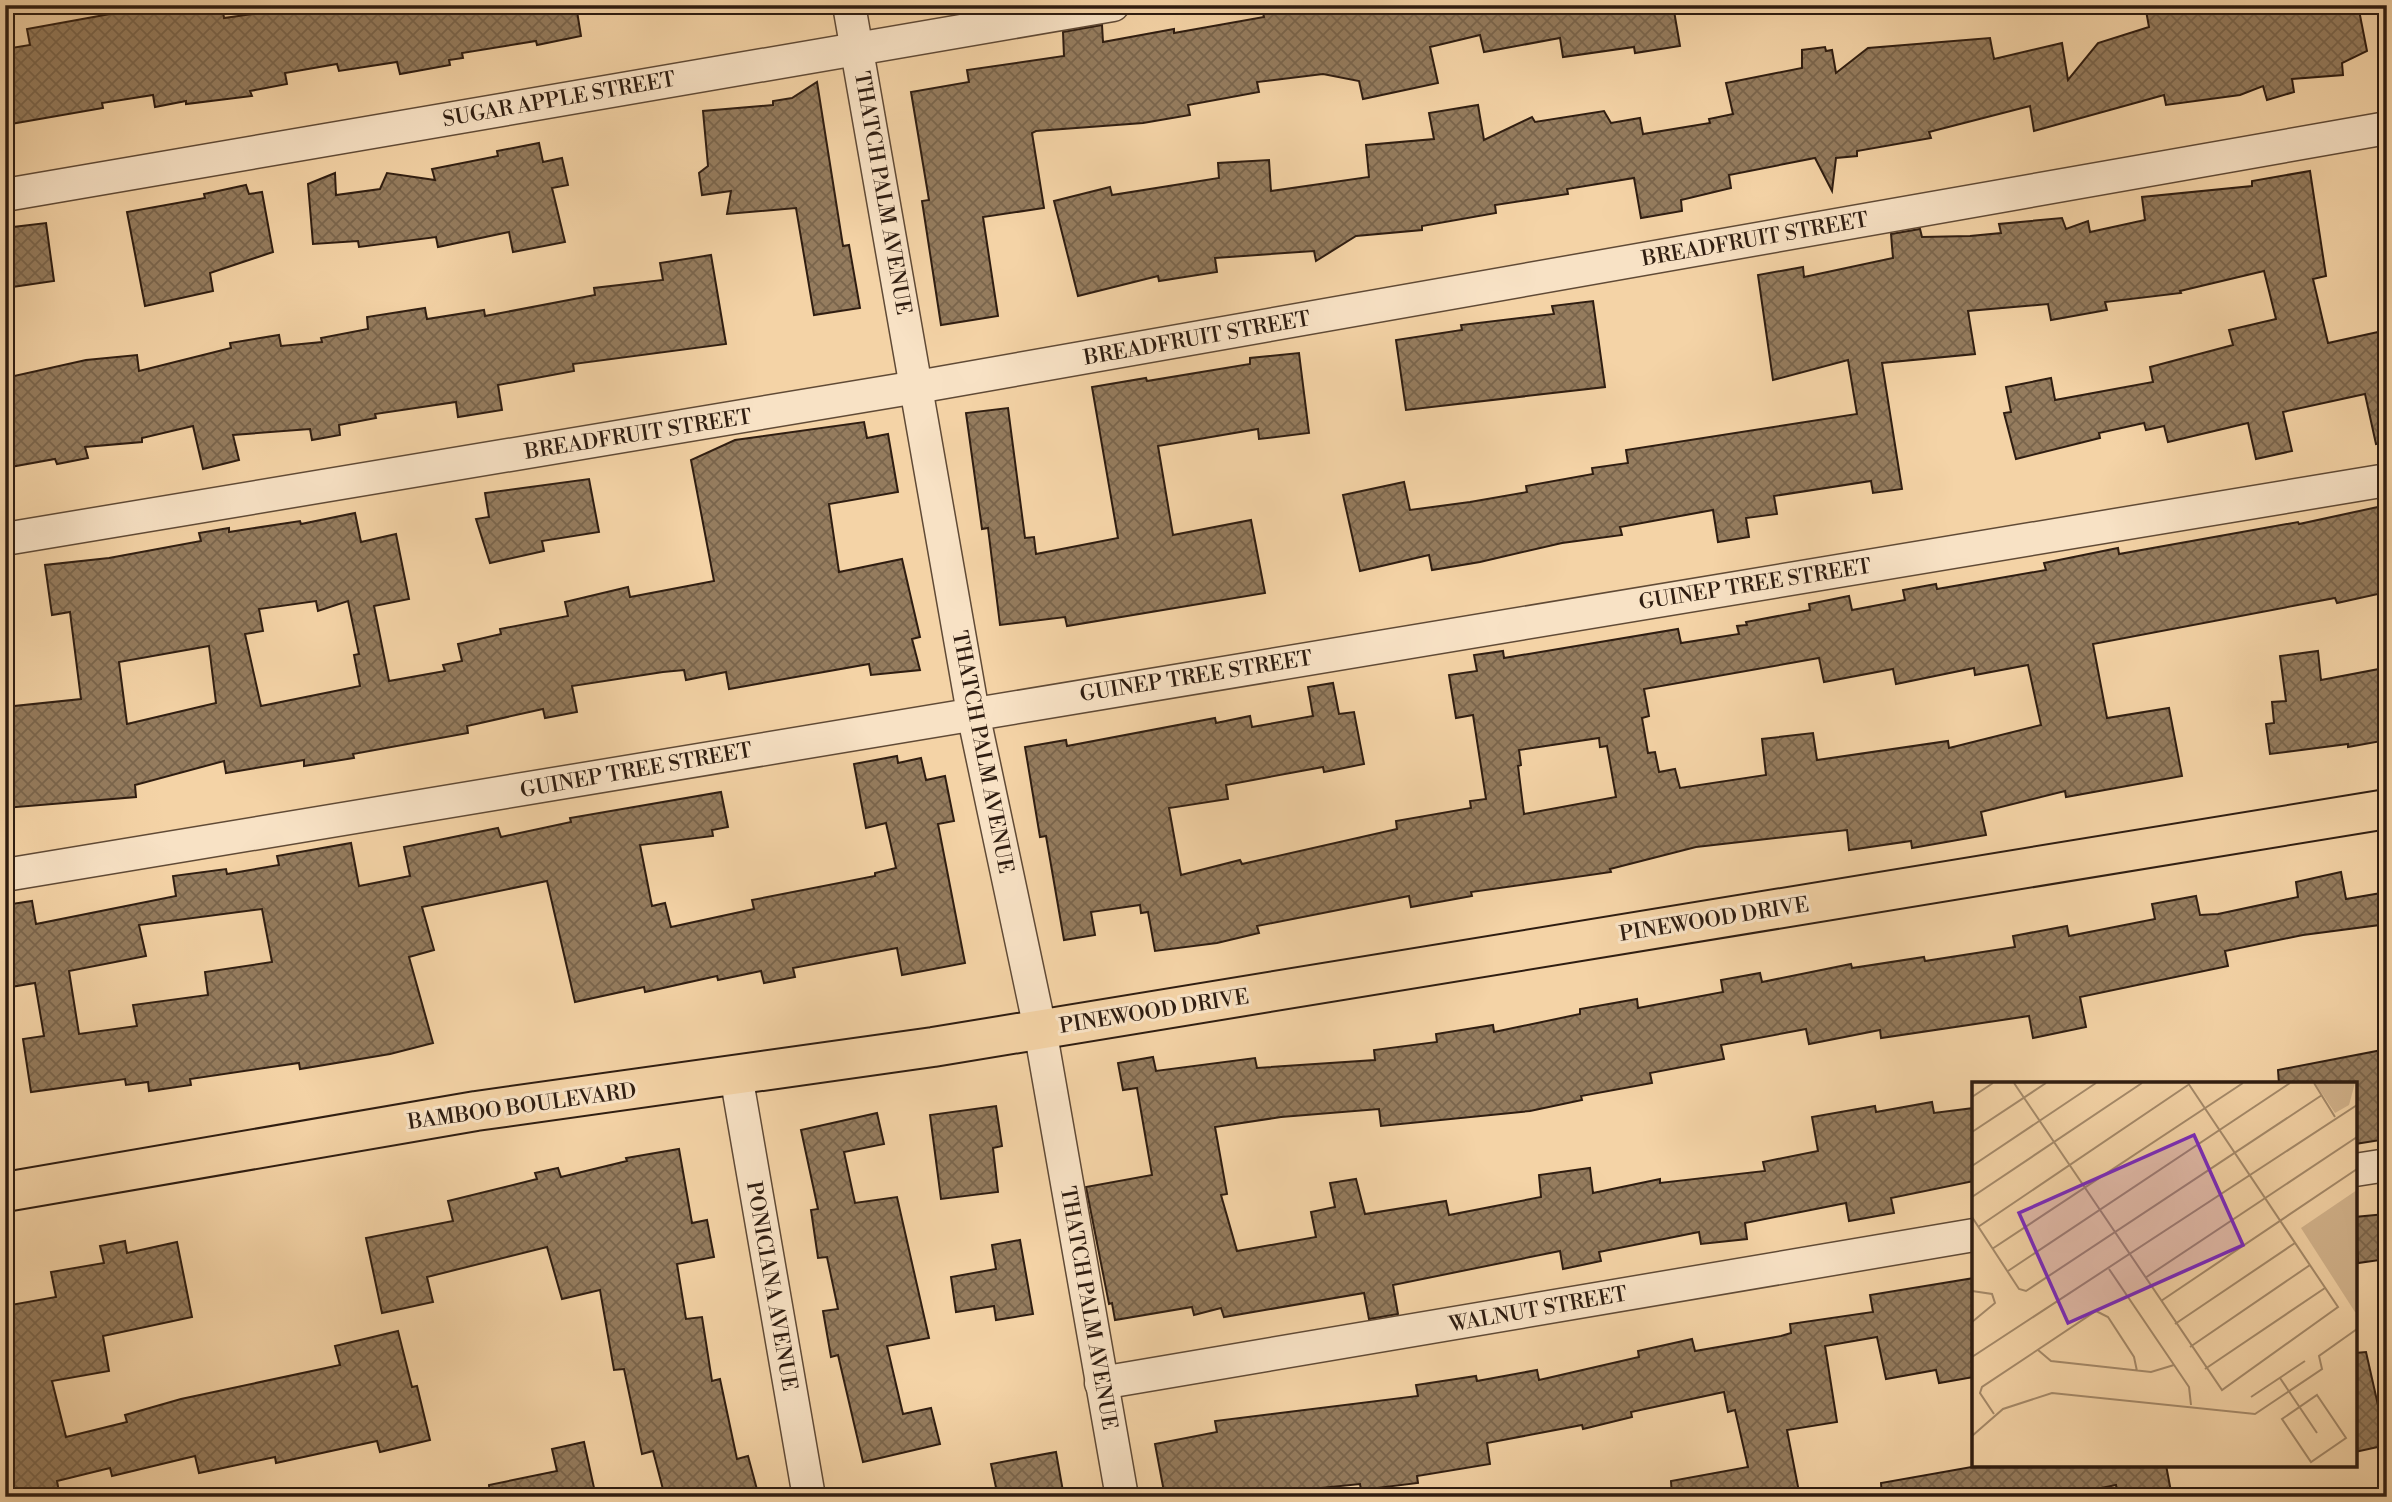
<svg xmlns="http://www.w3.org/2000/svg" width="2392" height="1502" viewBox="0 0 2392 1502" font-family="'Libre Bodoni',serif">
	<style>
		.building { fill: url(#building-cross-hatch); stroke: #2f1d11; stroke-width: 2; fill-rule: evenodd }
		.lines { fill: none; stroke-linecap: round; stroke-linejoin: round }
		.minor-casing { stroke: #604a36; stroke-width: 35 }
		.major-casing { stroke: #2f1d11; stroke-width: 42 }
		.minor { stroke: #f8e2c5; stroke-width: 32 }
		.major { stroke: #f4d3a6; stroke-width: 38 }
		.labels { text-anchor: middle; stroke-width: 6; stroke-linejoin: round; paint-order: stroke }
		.street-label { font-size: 21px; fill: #2f1d11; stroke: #f8e2c5 }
		.inset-road { fill: none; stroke: #a58a6a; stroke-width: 2 }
		.view { fill: #7b2cbf; fill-opacity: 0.15; stroke: #7b2cbf; stroke-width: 3.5 }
		.inset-edge { fill: none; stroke: #2f1d11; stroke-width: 3.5 }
	</style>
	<defs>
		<pattern id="building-cross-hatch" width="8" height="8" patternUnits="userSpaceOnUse" patternTransform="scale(1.75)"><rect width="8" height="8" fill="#957c5e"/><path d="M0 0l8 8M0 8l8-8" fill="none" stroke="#7a654c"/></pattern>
	</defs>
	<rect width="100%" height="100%" fill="#f4d3a6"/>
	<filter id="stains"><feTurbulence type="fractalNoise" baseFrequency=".00286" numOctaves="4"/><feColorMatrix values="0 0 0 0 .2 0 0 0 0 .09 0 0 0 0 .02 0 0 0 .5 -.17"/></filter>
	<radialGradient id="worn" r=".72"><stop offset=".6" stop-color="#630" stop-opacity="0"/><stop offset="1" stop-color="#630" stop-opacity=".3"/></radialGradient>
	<g class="building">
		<polygon points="184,5 222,5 224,18 315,5 576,5 581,36 537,45 536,41 462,53 463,58 449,60 450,65 400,74 397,62 339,71 337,64 285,73 287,84 250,91 252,96 186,104 186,101 155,107 153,95 102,103 103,108 5,125 5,49 30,45 27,29 149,7 150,10"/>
		<polygon points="1320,5 1673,5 1680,46 1635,53 1634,47 1563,57 1560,38 1484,52 1480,35 1430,47 1438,83 1363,99 1359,81 1323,74 1257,82 1259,92 1188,105 1190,115 1143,123 1036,131 1032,133 1044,208 983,217 998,316 941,325 922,201 929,200 911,92 969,82 967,70 1064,56 1063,32 1102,25 1103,42 1174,29 1174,33 1264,17 1263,13"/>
		<polygon points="2145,5 2358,5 2367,51 2342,63 2343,75 2292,79 2294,92 2267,100 2263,86 2240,95 2166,105 2164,95 2034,131 2030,106 1929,132 1931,138 1857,151 1857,156 1836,158 1832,191 1815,158 1729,175 1731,188 1681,200 1682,211 1641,218 1634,178 1567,189 1568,194 1495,205 1496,213 1422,226 1422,230 1356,236 1316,261 1314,251 1215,258 1217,272 1159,281 1158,276 1078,296 1054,201 1110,187 1112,195 1219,178 1218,163 1269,160 1271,191 1369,177 1366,145 1434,139 1429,113 1478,105 1484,140 1532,117 1535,122 1604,111 1611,123 1640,118 1643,134 1710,123 1709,119 1733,114 1726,83 1802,68 1802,50 1825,47 1826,51 1832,50 1836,73 1868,48 1990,38 1994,59 2062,43 2068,80 2098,43 2149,27"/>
		<polygon points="817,82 843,246 849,245 860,308 814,315 796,208 727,214 731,191 702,195 699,173 708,166 703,111 773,105 773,101 792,98"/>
		<polygon points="539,143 543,162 562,158 568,185 552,188 565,242 513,252 509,232 438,247 436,237 359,247 358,241 313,244 308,184 335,173 336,195 380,189 387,173 435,180 432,169 498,156 497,151"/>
		<polygon points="2310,171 2326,276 2313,279 2328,343 2387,330 2387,442 2376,444 2365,394 2283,412 2292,451 2256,459 2248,423 2168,442 2164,426 2146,430 2144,423 2099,433 2100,438 2016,459 2004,413 2011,412 2006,387 2051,378 2055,400 2153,382 2150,367 2233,345 2229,330 2276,319 2264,271 2180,291 2181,293 2105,302 2107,310 2051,320 2048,304 1968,311 1975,354 1882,363 1902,489 1873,493 1871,481 1774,496 1777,514 1746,518 1749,537 1718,542 1713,510 1620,527 1622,535 1562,543 1480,562 1432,570 1429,555 1360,571 1343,495 1404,482 1410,510 1470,502 1527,492 1526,486 1593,474 1592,468 1628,463 1626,450 1857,414 1848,360 1773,380 1758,275 1803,267 1804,277 1893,258 1891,234 1920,229 1922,237 1970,236 2001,233 1999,224 2062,218 2066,229 2088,221 2090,232 2145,220 2142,197 2252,186 2252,181"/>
		<polygon points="246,185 249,194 262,192 273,252 210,273 213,291 145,306 127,212 205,198 204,194"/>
		<polygon points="46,223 54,281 5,288 5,228"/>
		<polygon points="711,255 726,344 573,364 574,371 498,385 502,410 458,417 456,402 375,414 376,418 339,425 340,435 312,440 310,429 233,435 239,460 203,469 193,426 142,438 142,442 85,447 88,458 57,464 55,459 5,468 5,378 86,360 137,355 139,371 231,348 230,343 279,335 281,346 322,342 321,338 368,329 367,317 425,308 427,319 484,310 485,316 595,295 594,288 663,280 660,263"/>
		<polygon points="1593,301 1605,387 1406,410 1396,340 1462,330 1461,325 1554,314 1552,306"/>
		<polygon points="1299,353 1309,433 1259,439 1258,429 1158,446 1173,535 1251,520 1265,593 1067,626 1065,617 1000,625 988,528 982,529 966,413 1008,408 1025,538 1034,537 1036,554 1118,538 1092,387 1146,378 1147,381 1250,364 1250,358"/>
		<path d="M 864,422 L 867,438 L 888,434 L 898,492 L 829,504 L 839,572 L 902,559 L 920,637 L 912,639 L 920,670 L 871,675 L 869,664 L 729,689 L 726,672 L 686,680 L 684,670 L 663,672 L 572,686 L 577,712 L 545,718 L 543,709 L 467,726 L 468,733 L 353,754 L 354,758 L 304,766 L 304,760 L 226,773 L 224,761 L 135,785 L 136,797 L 5,808 L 5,707 L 81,699 L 70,612 L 52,615 L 45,565 L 109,558 L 201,541 L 199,533 L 229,528 L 229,532 L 300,521 L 301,524 L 355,513 L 361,542 L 396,534 L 409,599 L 374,606 L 389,681 L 445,671 L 443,665 L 462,661 L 458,644 L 501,634 L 500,629 L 568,616 L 565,602 L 628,587 L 630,597 L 714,581 L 691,460 L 735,440 ZM 316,601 L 318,611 L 348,601 L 359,654 L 354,655 L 360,686 L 261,706 L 245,634 L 263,631 L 259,609 ZM 209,646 L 216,703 L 127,724 L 119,662 Z"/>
		<polygon points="589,479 599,532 542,541 544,551 490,563 476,519 489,517 485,493"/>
		<path d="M 2387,505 L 2387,592 L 2337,603 L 2335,598 L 2093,644 L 2107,718 L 2169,708 L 2182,776 L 2066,797 L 2065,791 L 1981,812 L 1986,835 L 1912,848 L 1911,841 L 1849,850 L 1847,830 L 1696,847 L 1610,869 L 1611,872 L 1471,892 L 1472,896 L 1411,907 L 1409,896 L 1257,926 L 1259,933 L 1217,943 L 1155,951 L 1148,912 L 1141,913 L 1140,905 L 1091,912 L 1095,935 L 1064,940 L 1046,836 L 1040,837 L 1025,747 L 1066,740 L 1067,746 L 1215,718 L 1216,723 L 1250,716 L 1252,727 L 1313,716 L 1308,687 L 1333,683 L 1339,714 L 1354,712 L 1364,764 L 1324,772 L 1323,767 L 1226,785 L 1228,799 L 1169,808 L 1181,875 L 1240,860 L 1242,864 L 1397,829 L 1396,821 L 1471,808 L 1470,801 L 1486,799 L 1473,715 L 1456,718 L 1449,675 L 1477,671 L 1474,655 L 1503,651 L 1504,658 L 1678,629 L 1681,643 L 1739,634 L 1737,626 L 1747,625 L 1746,622 L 1810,610 L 1809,604 L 1849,596 L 1852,610 L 1905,600 L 1903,590 L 1936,584 L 1937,589 L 2046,570 L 2044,563 L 2118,548 L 2119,554 L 2298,522 L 2299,524 ZM 1819,658 L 1824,682 L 1893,669 L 1896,684 L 1974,668 L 1975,675 L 2028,665 L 2041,725 L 1949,748 L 1948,741 L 1817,760 L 1813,733 L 1762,739 L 1766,775 L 1680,788 L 1675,769 L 1659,772 L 1655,752 L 1648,753 L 1642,718 L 1649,716 L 1644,689 ZM 1599,738 L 1600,747 L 1607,746 L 1616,797 L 1524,814 L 1518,766 L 1521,765 L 1519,750 Z"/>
		<polygon points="2318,651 2321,680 2379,669 2387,705 2387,740 2348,747 2348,744 2270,754 2266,724 2274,723 2272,702 2286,701 2280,656"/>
		<path d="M 897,756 L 898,763 L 921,758 L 926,780 L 945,776 L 954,821 L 938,824 L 965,963 L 902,975 L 897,948 L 793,968 L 795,977 L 764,983 L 761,971 L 718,980 L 717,976 L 645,992 L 644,987 L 575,1002 L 547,881 L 422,907 L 434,950 L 409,957 L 433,1043 L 390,1054 L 300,1069 L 299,1063 L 190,1079 L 191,1085 L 149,1091 L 148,1082 L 126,1085 L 125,1079 L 31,1092 L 23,1039 L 44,1036 L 35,983 L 5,988 L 5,905 L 32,901 L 36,924 L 176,896 L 173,876 L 226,869 L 227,874 L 279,865 L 277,856 L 351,843 L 359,886 L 410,876 L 404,847 L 498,828 L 501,837 L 571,822 L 570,818 L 721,792 L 728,827 L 712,830 L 713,836 L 640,845 L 652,906 L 665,903 L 671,927 L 754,909 L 752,900 L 875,876 L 875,873 L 896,868 L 886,823 L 866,828 L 854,764 ZM 262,909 L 272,962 L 205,972 L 208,995 L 133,1005 L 137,1026 L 79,1034 L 69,971 L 146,956 L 139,925 Z"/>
		<polygon points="2341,872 2346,899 2387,892 2387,924 2303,935 2225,951 2228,966 2080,997 2086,1027 2033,1038 2029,1016 1881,1038 1880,1030 1809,1044 1806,1029 1721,1045 1724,1059 1650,1073 1652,1083 1581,1096 1582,1100 1530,1111 1381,1126 1379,1109 1281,1117 1215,1127 1227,1194 1221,1195 1237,1251 1316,1237 1311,1212 1335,1207 1330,1183 1356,1179 1365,1214 1446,1201 1449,1215 1541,1197 1539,1175 1590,1168 1593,1193 1660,1179 1660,1183 1765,1171 1763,1162 1818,1151 1812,1117 1875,1106 1876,1112 1932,1102 1934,1113 1974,1108 1974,1181 1891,1198 1894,1213 1849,1221 1846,1203 1745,1223 1747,1239 1701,1244 1699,1232 1599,1252 1601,1261 1563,1269 1560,1251 1393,1285 1398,1314 1369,1319 1364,1293 1224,1317 1221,1308 1194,1315 1192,1307 1115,1320 1112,1303 1109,1304 1086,1187 1152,1175 1137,1088 1123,1090 1118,1063 1153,1057 1156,1071 1255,1058 1257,1068 1375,1060 1374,1050 1437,1042 1436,1034 1493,1025 1494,1032 1580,1014 1580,1009 1637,999 1638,1008 1723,992 1721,980 1760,973 1762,982 1851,964 1852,968 1924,957 1925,961 2015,947 2013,936 2067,926 2069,936 2155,919 2152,904 2196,896 2200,915 2218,914 2298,897 2296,882"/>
		<polygon points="2382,1050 2387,1077 2387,1139 2355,1144 2355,1084 2279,1084 2278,1070"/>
		<polygon points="996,1106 1002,1146 993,1148 998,1192 941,1199 930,1115"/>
		<polygon points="877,1113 884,1144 844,1152 855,1203 897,1197 929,1338 887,1346 903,1414 931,1408 940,1444 863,1462 838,1355 831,1357 823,1311 838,1309 827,1257 818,1258 811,1210 818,1209 801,1130"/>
		<polygon points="679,1149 692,1223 707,1220 714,1257 677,1264 686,1319 702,1317 712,1381 720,1379 737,1459 748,1456 759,1497 665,1497 653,1451 642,1454 624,1369 614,1370 600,1290 562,1299 547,1247 427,1277 433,1302 382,1313 366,1238 453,1221 448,1201 537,1179 535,1173 558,1168 561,1177 627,1161 626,1158"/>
		<polygon points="2385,1214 2387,1259 2358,1263 2355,1217"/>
		<polygon points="1020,1240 1033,1314 996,1320 994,1306 956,1312 951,1277 996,1269 992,1245"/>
		<polygon points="125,1241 127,1253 177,1242 192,1317 103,1336 109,1371 52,1381 66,1437 127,1422 125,1415 181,1399 340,1365 335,1346 398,1331 412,1387 417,1386 430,1440 380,1452 377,1441 276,1463 275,1457 199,1473 195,1456 112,1476 110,1468 57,1481 60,1497 10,1497 5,1476 5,1306 56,1297 51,1272 104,1263 100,1246"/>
		<polygon points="1974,1278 1974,1377 1939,1383 1936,1370 1886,1379 1877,1337 1825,1346 1837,1422 1787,1430 1800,1497 1672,1497 1671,1481 1748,1467 1735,1410 1728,1412 1724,1392 1631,1412 1632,1417 1583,1429 1582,1425 1487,1443 1490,1464 1417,1476 1418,1483 1361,1490 1360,1484 1272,1493 1272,1497 1165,1497 1155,1444 1217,1432 1215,1421 1418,1396 1416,1385 1476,1376 1477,1381 1537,1370 1539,1380 1639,1357 1638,1351 1692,1339 1695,1351 1781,1336 1791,1333 1790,1324 1873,1312 1870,1295"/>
		<polygon points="2366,1352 2387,1445 2355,1452 2355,1353"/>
		<polygon points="584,1442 596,1497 490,1497 489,1485 557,1471 552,1449"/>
		<polygon points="1056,1452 1064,1497 998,1497 991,1464"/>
		<polygon points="1983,1465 2166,1465 2172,1497 2118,1497 2116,1485 2058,1497 1882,1497 1881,1483"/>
	</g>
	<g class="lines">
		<defs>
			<g id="minor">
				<polyline points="849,5 973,713 1040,1029 1122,1497"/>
				<polyline points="5,195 1113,5"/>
				<polyline points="5,539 917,387 2387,128"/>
				<polyline points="5,875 2387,480"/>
				<polyline points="736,1075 809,1497"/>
				<polyline points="2355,1170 2387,1165"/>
				<polyline points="1101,1383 1974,1235"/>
			</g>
			<polyline id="major" points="5,1192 476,1111 933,1047 2387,809"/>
		</defs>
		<use href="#minor" class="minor-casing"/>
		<use href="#major" class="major-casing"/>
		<use href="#minor" class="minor"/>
		<use href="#major" class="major"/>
	</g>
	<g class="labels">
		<g class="street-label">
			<text transform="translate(559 99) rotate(-10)" y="7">SUGAR APPLE STREET</text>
			<text transform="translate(883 193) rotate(80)" y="7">THATCH PALM AVENUE</text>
			<text transform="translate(1755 239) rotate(-10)" y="7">BREADFRUIT STREET</text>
			<text transform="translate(1197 338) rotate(-10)" y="7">BREADFRUIT STREET</text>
			<text transform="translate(638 434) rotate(-9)" y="7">BREADFRUIT STREET</text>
			<text transform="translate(1755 584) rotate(-9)" y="7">GUINEP TREE STREET</text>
			<text transform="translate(1196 676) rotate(-9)" y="7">GUINEP TREE STREET</text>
			<text transform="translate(983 752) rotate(79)" y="7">THATCH PALM AVENUE</text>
			<text transform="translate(636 770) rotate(-10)" y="7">GUINEP TREE STREET</text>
			<text transform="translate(1714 919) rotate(-9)" y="7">PINEWOOD DRIVE</text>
			<text transform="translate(1154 1011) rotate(-9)" y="7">PINEWOOD DRIVE</text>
			<text transform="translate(522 1106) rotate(-8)" y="7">BAMBOO BOULEVARD</text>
			<text transform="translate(772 1286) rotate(80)" y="7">PONICIANA AVENUE</text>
			<text transform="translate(1089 1308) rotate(80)" y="7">THATCH PALM AVENUE</text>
			<text transform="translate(1538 1309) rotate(-10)" y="7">WALNUT STREET</text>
		</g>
	</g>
	<g transform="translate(1972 1082)">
		<rect width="385" height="385" fill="#f4d3a6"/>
		<path d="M 385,108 L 385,230 L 383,230 L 329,146 Z" fill="#d3b48d"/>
		<path d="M 343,1 L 383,1 L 377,23 L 363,31 Z" fill="#d3b48d"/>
		<path class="inset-road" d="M 42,1 L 250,308 L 366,225 L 216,1M 342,1 L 363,35M 0,15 L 21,1M 0,50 L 74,1M 0,84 L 124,1M 0,115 L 170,1M 0,135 L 47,207 L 54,209 L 350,13M 6,145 L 216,3M 20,167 L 271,1M 137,187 L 217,305 L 219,323M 36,189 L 318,1M 173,196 L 385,55M 0,209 L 20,212 L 23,221 L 0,240M 189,219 L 385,87M 203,242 L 323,161M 218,265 L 338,183M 66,268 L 79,279 L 179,290 L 202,283M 0,275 L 385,23M 233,287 L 353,206M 308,296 L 345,351M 345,313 L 374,356 L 339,380 L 310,337 ZM 279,315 L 333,279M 22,332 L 8,311 L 10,305 L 124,229 L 136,235 L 162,275 L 165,289M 0,354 L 31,327 L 80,311 L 283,332 L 350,287 L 347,274 L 385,247"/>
		<path class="view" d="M 222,53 L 271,163 L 96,241 L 47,131 Z"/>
		<rect width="385" height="385" class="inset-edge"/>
	</g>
	<rect width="2392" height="1502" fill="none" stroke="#f4d3a6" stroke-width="28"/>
	<rect x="7" y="7" width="2378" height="1488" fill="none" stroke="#2f1d11" stroke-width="3.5"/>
	<rect x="14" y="14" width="2364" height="1474" fill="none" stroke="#2f1d11" stroke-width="2"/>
	<rect width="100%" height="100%" filter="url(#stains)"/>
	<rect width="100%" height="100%" fill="url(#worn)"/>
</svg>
